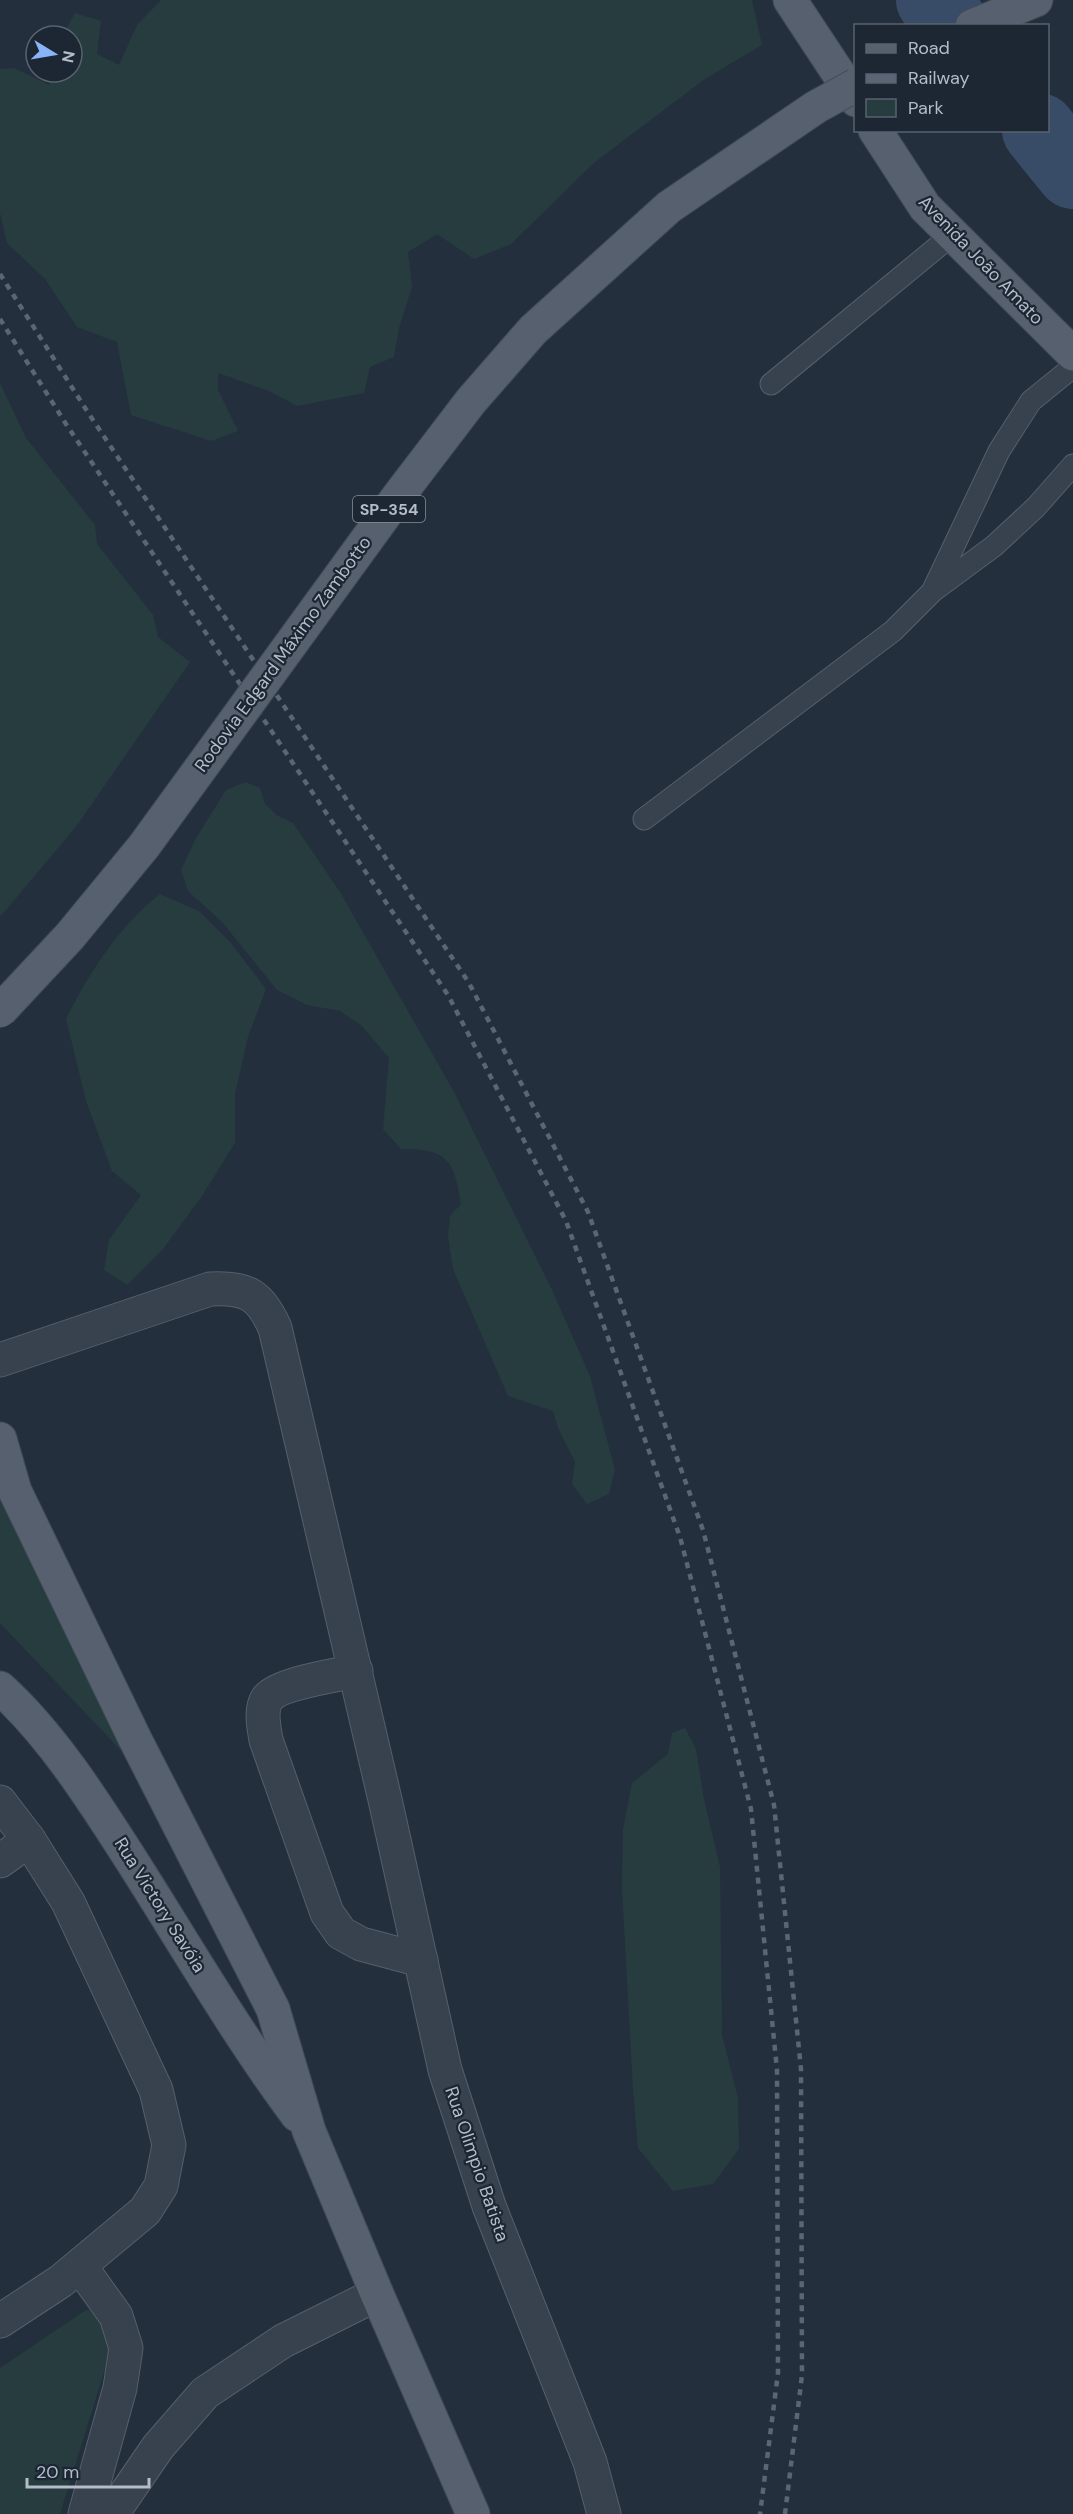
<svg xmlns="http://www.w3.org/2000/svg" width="1073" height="2514" viewBox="0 0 1073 2514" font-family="'DM Sans',sans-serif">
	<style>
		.green { fill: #263c3f }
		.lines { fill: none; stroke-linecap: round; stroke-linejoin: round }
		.river { stroke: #394c67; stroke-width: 74 }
		.service-casing { stroke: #565f6c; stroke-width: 23 }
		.minor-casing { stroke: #565f6c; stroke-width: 35 }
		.primary-casing { stroke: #414a57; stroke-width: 35 }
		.service { stroke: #38414e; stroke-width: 21 }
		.minor { stroke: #38414e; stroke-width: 33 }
		.primary { stroke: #56606e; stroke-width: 33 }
		.rail { stroke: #5a6575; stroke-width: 4.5; stroke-dasharray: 6 6; stroke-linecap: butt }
		.primary-bridge-casing { stroke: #414a57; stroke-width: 35; stroke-linecap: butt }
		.primary-bridge { stroke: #56606e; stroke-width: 33 }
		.labels { text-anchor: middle; stroke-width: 4.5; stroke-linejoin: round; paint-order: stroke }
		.shield { fill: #1d2633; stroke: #878f9c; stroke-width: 1.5 }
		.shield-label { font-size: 16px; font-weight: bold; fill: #b4bcc9 }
		.street-label { font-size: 18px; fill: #b4bcc9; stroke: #1d2633 }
	</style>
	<rect width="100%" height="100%" fill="#242f3e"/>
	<g class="green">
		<polygon points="161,0 752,0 762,45 705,79 595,162 511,244 474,259 437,234 408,252 412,287 399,328 394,357 370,367 364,393 297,406 269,391 218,373 218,390 238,431 211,441 131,415 117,342 77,327 45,279 7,243 0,213 0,69 14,68 49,85 52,72 72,72 72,36 62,36 75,13 101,21 97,54 119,65 137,25"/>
		<polygon points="0,383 26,438 95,525 97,544 153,615 158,637 190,662 78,824 0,917"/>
		<path d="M 246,782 L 260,788 L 265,804 L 278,816 L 293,823 L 340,892 L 454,1092 L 552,1290 L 590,1376 L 615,1470 L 609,1494 L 587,1504 L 572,1484 L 575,1462 L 558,1428 L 553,1411 L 508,1396 L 453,1269 L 448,1236 L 450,1216 L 461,1204 C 454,1159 447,1149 401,1149 L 383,1129 L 389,1058 L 361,1025 L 340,1011 L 307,1005 L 277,990 L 222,922 L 188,891 L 181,870 L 196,838 L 226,790 Z"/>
		<path d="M 160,894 L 199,911 L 230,942 L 266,989 L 248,1037 L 235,1094 L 235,1143 L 202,1196 L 163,1249 L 127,1285 L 104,1270 L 109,1240 L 141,1195 L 112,1171 L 86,1101 L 66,1019 C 89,973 119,926 160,894 Z"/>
		<polygon points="0,1473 133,1763 0,1623"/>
		<polygon points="685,1728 696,1749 704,1799 720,1867 722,2035 738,2098 739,2149 713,2184 673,2191 638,2148 633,2090 622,1888 623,1829 632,1783 668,1754 672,1733"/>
		<polygon points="86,2310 95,2311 113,2343 60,2514 0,2514 0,2368"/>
	</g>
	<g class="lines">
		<g class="river">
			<polyline points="933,0 953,26"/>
			<polyline points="1039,130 1073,172"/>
		</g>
		<defs>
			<g id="service">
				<polyline points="771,384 952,235"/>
				<polyline points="933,590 999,451 1031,401 1073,367"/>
				<polyline points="644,819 893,631 933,591 994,546 1036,507 1073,465"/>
			</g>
			<g id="minor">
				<path d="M 0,1360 L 210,1289 C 246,1287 260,1294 275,1328 L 386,1804 L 445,2070 L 489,2206 L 590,2462 L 604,2514"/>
				<path d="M 356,1671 C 337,1675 277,1684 267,1699 C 260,1710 264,1728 266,1740 L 327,1913 L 341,1933 L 361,1944 L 421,1960"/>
				<polyline points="0,1802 29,1840 68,1902 156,2090 169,2145 161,2186 145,2211 61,2281 0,2321"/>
				<polyline points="0,1861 29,1840"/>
				<polyline points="80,2266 116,2316 126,2348 120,2388 85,2514"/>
				<polyline points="112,2514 158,2447 205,2393 283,2341 377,2294"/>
			</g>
			<g id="primary">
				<polyline points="790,0 856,100"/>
				<polyline points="972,26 1036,0"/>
				<polyline points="875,130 925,207 1073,354"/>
				<polyline points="0,1439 15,1491 135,1739 273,2009 309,2131 377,2294 473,2514"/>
				<path d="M 0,1688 C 51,1734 93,1800 130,1858 C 185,1944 236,2033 297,2115"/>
			</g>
		</defs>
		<use href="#service" class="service-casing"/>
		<use href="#minor" class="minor-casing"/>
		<use href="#primary" class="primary-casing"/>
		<use href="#service" class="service"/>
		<use href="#minor" class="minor"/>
		<use href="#primary" class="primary"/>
		<g class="rail">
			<polyline points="0,274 87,411 469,983 588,1212 703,1530 774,1805 801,2069 802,2375 785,2514"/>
			<polyline points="0,319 66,424 448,995 566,1221 680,1537 751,1809 777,2070 778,2373 760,2514"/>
		</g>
		<defs>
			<polyline id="primary-bridge" points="0,1011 70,936 144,846 400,494 471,401 533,330 669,207 816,107 856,85"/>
		</defs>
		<use href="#primary-bridge" class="primary-bridge-casing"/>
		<use href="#primary-bridge" class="primary-bridge"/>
	</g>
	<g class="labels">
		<rect class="shield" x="353" y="496" width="72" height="26" rx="4.5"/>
		<g class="shield-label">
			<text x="389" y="515">SP-354</text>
		</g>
		<g class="street-label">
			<text transform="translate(981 260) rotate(46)" y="6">Avenida João Amato</text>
			<text transform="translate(283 654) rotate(-54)" y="6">Rodovia Edgard Máximo Zambotto</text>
			<text transform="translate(160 1905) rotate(58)" y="6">Rua Victory Savóia</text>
			<text transform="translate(477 2164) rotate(71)" y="6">Rua Olimpio Batista</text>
		</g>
	</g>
	<rect x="854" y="24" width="195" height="108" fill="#1d2633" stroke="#59626f" stroke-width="1.5"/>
	<rect x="866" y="44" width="30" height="9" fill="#56606e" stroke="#59626f" stroke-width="1.5"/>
	<text x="908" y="54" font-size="18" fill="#b4bcc9">Road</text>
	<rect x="866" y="74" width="30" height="9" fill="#5a6575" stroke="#59626f" stroke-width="1.5"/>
	<text x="908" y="84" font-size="18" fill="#b4bcc9">Railway</text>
	<rect x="866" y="99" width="30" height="18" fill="#263c3f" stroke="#59626f" stroke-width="1.5"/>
	<text x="908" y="114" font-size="18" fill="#b4bcc9">Park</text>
	<g transform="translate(54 54) rotate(101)"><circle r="28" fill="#1d2633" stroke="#59626f" stroke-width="1.5"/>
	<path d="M0-4.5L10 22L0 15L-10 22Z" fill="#8ab4f8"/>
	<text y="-9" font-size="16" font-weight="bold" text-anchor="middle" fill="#b4bcc9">N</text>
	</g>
	<path d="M27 2478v9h122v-9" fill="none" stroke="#b4bcc9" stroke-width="3"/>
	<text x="36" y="2478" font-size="18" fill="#b4bcc9" stroke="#1d2633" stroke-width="4.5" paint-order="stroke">20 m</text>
</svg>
